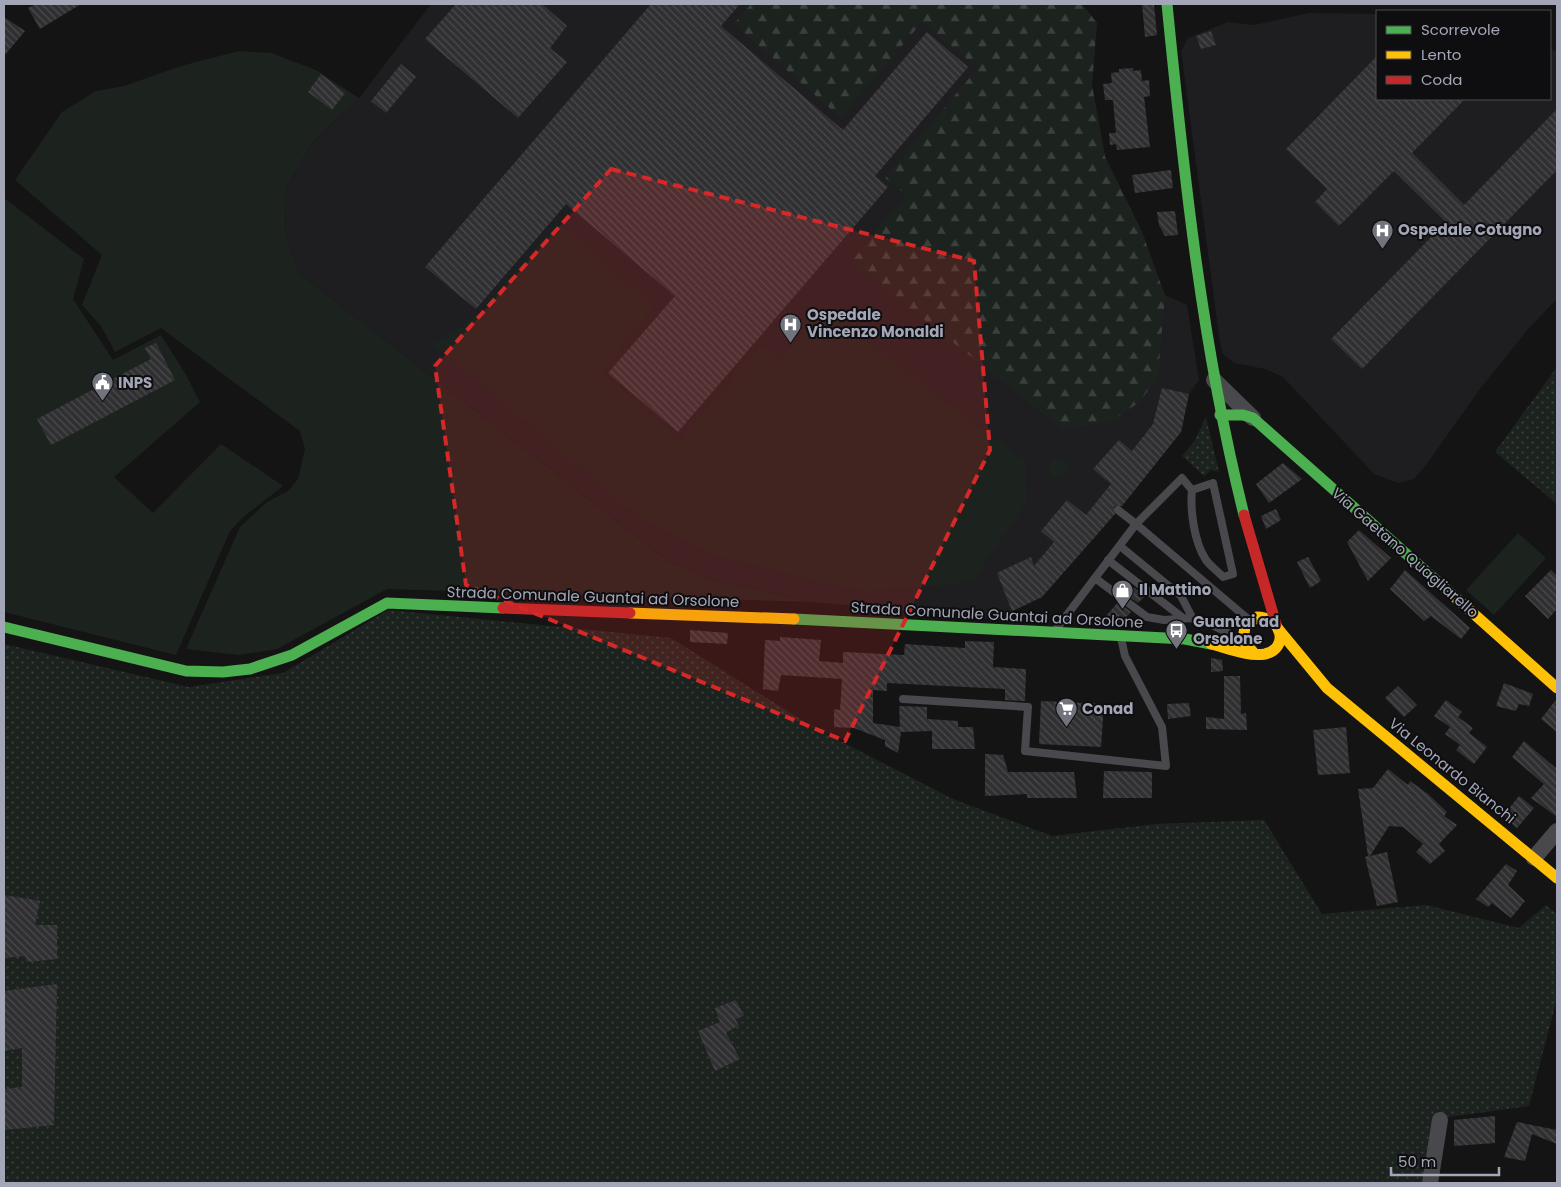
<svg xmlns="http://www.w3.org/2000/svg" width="1561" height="1187" viewBox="0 0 1561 1187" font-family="Poppins,sans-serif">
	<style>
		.built { fill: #1e1e20 }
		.grass { fill: url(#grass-dots) }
		.forest { fill: url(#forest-firs) }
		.garden { fill: #1c231e }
		.building { fill: url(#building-back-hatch) }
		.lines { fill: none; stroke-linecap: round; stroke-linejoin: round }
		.lane { stroke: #48484d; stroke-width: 8 }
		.street { stroke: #48484d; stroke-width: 16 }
		.fast { stroke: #4caf50; stroke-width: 11 }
		.slow { stroke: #ffc107; stroke-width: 11 }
		.jam { stroke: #c62828; stroke-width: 11 }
		.marked { fill: #d62828; fill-opacity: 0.2; stroke: #d62828; stroke-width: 4; stroke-dasharray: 10 6; stroke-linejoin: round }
		.labels { text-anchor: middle; stroke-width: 4; stroke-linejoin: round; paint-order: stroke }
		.poi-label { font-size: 15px; font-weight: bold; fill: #a3a6b6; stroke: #0e0e10; text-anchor: start }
		.street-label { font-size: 15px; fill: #a3a6b6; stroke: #0e0e10 }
	</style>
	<defs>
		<pattern id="grass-dots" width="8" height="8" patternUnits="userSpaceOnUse" patternTransform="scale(1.25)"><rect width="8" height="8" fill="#1c231e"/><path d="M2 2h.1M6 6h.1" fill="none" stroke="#3a403c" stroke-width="1.8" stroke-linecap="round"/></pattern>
		<pattern id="forest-firs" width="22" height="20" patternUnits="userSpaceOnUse" patternTransform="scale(1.25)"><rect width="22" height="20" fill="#1c231e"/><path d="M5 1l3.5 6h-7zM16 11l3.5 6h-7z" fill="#3a403c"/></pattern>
		<pattern id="building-back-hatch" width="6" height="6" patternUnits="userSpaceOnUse" patternTransform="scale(1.25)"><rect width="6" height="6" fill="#303032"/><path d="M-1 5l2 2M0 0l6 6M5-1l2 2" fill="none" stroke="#4b4b4d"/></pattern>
	</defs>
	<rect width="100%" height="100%" fill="#141414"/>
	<g class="built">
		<polygon points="431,4 1082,4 1097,23 1092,85 1105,157 1142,232 1165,295 1187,305 1199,380 1189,394 1181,432 1102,529 1042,597 997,619 813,602 714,580 668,561 299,273 285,235 286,188 312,143 359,98"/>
		<polygon points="1309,13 1377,14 1377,99 1550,99 1550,50 1557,51 1557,299 1529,328 1480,389 1426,465 1414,479 1398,483 1374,474 1283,377 1265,369 1234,363 1223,354 1220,343 1181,51 1188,38 1228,22 1254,25"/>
	</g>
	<g class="grass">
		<polygon points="1557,367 1557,504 1495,452"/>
		<polygon points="1206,417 1219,472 1211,470 1204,476 1182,456 1194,442"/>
		<polygon points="388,610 671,638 813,727 953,799 1052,836 1156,824 1264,820 1322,914 1426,905 1519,928 1546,905 1557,914 1557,998 1529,1106 1434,1119 1422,1183 4,1183 4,644 189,687 283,673"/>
	</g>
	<polygon class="forest" points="751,4 1082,4 1097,23 1092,85 1105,157 1142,232 1165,296 1158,374 1141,401 1110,422 1063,429 851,262 906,195 885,178 978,68 922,22 841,118 734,24"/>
	<g class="garden">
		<polygon points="239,51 271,53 316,70 359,98 312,143 286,188 285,235 299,273 668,561 714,580 813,602 387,589 277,649 239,655 186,649 240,527 267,502 288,491 298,479 305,449 300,431 161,328 115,352 101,326 82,305 102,255 15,180 62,112 96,91 124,86 181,66"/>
		<polygon points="4,198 84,259 73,299 113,360 161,335 186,375 200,402 114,477 153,513 221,444 283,486 242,518 230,531 176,655 4,612"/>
		<polygon points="558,222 654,306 602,372 680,440 761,345 781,359 823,308 1025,461 1027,502 974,579 949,585 870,591 840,588 716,556 641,520 433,344 478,315"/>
		<circle cx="1059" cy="468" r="10"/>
		<polygon points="1518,533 1546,558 1494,615 1466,590"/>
	</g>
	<g class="building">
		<polygon points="36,4 81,4 40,29 28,8"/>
		<polygon points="456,4 542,4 567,26 550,48 567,62 518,118 425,39"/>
		<polygon points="651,4 740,4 721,26 843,130 927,32 968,67 875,176 888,187 678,432 608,373 675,296 566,204 476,309 425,267"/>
		<polygon points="1142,4 1154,4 1157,35 1145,37"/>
		<polygon points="4,17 25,31 4,56"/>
		<polygon points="1211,31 1216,45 1201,49 1196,36"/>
		<polygon points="1377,56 1377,99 1465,99 1412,153 1464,205 1557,109 1557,170 1362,369 1331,339 1446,222 1394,171 1339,226 1315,202 1327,189 1286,149"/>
		<polygon points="401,64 416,77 386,113 371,101"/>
		<polygon points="1133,68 1133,71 1141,70 1142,81 1149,80 1150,96 1144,97 1150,147 1117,150 1116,144 1110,145 1109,133 1116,133 1113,100 1105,100 1103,84 1112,83 1111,73 1119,72 1119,69"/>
		<polygon points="321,74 345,93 332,110 308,92"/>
		<polygon points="1171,170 1173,188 1135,193 1132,175"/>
		<polygon points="1175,211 1178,235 1165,236 1159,225 1157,212"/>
		<polygon points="156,343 175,380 51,445 37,419 151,359 145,348"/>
		<polygon points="1162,388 1189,394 1181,432 1122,506 1114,506 1115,514 1042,597 1012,611 997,573 1031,557 1034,566 1054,542 1041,531 1067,500 1086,515 1111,484 1093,469 1119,440 1132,451 1153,424"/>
		<polygon points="1283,463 1302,479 1269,503 1256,484"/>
		<polygon points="1276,509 1281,520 1266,529 1261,516"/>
		<polygon points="1359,530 1391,558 1368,581 1347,542"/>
		<polygon points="1308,557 1321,581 1310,588 1297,562"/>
		<polygon points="1405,570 1470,628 1461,639 1431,616 1424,621 1390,589"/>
		<polygon points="1551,570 1557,576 1557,609 1548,619 1525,596"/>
		<polygon points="1132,586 1145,596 1138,603 1125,594"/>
		<polygon points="1118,602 1131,612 1122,622 1113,622 1106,616"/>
		<polygon points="690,630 728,633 727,644 690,642"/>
		<polygon points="780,637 821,640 819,661 843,663 843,652 904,655 905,644 965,648 965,641 994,642 993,667 1026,669 1025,701 1005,700 1005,689 887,683 887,691 873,690 873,723 900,727 899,706 927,707 927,719 958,721 958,727 973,727 975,749 932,749 932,731 901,732 898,753 885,746 885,740 854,728 834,727 834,709 840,710 842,679 781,675 778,691 763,689 765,640 780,641"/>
		<polygon points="1211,658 1222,660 1223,671 1211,672"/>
		<polygon points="1224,676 1240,676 1241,714 1246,713 1247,730 1206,729 1206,717 1224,719"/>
		<polygon points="1504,683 1533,694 1529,706 1519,704 1516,711 1496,706"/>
		<polygon points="1398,686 1417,705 1404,717 1385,698"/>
		<polygon points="1446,700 1462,712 1458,717 1473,728 1469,733 1487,747 1474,764 1456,750 1460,745 1445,734 1450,727 1434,716"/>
		<polygon points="1041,701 1104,704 1101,747 1039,744"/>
		<polygon points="1555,701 1557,701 1557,732 1541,719"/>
		<polygon points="1189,703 1191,716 1168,719 1167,704"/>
		<polygon points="1346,727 1350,773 1318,775 1313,730"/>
		<polygon points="1524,741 1557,769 1557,817 1531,798 1544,784 1512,757"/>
		<polygon points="985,754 1003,755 1008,772 1074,772 1077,798 1027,798 1027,794 985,796"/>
		<polygon points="1388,769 1408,785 1410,781 1428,794 1447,812 1444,816 1457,825 1439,844 1445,851 1430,864 1416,852 1423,844 1403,827 1389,826 1370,856 1387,852 1398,902 1377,906 1365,857 1368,856 1358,789 1373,788"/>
		<polygon points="1104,771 1152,772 1152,798 1103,798"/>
		<polygon points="1519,796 1534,808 1517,828 1503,816"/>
		<polygon points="1506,864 1517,871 1508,885 1525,901 1511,918 1492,903 1488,907 1476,899"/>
		<polygon points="4,895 40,901 35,925 57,925 57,959 27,962 25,956 4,958"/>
		<polygon points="57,984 54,1125 4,1130 4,1089 22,1087 22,1048 4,1051 4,991"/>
		<polygon points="736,1000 744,1016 735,1019 739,1025 726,1033 740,1059 715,1071 698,1031 720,1022 715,1008"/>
		<polygon points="1495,1116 1495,1143 1454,1146 1454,1120"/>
		<polygon points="1517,1122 1557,1130 1557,1144 1532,1134 1525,1161 1504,1157"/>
	</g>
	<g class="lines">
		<g class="lane">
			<path d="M 1118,510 L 1136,524 L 1182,478 L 1192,490 C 1190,510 1194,542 1206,560 C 1210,566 1218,571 1223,577 L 1233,574 L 1213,483 L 1192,490"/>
			<polyline points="1120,546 1181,596 1193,619"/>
			<polyline points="1108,560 1183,618"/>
			<polyline points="1095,578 1147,617 1164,620 1191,618 1204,621 1228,633"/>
			<polyline points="1057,628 1136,524 1248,619"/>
			<polyline points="903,699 1028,707 1025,751 1166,766 1162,727 1125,656 1121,638"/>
		</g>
		<g class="street">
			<polyline points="1214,380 1253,418"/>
			<polyline points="1534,858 1557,831"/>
			<polyline points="1430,1183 1440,1120"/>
		</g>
		<g class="fast">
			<path d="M 1167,4 C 1184,176 1202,347 1244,515"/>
			<polyline points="1220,415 1243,415 1253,418 1456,598"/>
			<polyline points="794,619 1185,639 1211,644"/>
			<polyline points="4,627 186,671 223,672 250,669 292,655 387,603 503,608"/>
		</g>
		<g class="slow">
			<polyline points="1456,598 1557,688"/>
			<polyline points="630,613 794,619"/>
			<polyline points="1279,630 1327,688 1557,878"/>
			<path d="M 1211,644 C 1227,648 1248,657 1265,654 C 1289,649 1283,617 1257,617 L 1245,626 L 1243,641 L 1253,652"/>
		</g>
		<g class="jam">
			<polyline points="1244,515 1276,624"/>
			<polyline points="503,608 630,613"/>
		</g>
	</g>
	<path class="marked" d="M 611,169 L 974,261 L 990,450 L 845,741 L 466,585 L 435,366 Z"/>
	<defs>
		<symbol id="hospital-pin" viewBox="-11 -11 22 30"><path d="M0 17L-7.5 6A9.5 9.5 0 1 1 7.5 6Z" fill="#71737d" stroke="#0e0e10"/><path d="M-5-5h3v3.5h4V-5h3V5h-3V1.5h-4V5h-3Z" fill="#fff"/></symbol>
		<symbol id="civic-pin" viewBox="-11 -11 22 30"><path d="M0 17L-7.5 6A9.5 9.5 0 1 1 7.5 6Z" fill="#71737d" stroke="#0e0e10"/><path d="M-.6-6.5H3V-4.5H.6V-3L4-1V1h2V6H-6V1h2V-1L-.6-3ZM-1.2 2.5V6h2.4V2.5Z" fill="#fff"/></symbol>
		<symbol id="shop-pin" viewBox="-11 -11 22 30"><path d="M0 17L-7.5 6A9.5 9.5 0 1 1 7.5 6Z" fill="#71737d" stroke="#0e0e10"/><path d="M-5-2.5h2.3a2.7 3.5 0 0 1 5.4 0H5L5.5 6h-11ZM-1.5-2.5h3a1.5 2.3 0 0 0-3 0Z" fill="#fff"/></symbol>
		<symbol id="bus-pin" viewBox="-11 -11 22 30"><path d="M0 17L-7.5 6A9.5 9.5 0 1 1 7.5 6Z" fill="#71737d" stroke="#0e0e10"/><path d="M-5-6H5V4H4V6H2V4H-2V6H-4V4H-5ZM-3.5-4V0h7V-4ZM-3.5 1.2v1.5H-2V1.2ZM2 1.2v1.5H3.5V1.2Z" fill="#fff"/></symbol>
		<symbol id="supermarket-pin" viewBox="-11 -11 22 30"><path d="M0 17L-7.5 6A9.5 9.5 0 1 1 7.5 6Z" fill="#71737d" stroke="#0e0e10"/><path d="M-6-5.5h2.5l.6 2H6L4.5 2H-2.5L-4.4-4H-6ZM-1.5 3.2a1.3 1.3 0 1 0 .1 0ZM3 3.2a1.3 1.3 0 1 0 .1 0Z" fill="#fff"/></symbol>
	</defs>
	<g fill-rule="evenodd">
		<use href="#hospital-pin" x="1370" y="218" width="25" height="34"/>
		<use href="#hospital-pin" x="778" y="312" width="25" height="34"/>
		<use href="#civic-pin" x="90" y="370" width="25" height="34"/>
		<use href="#shop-pin" x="1110" y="578" width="25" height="34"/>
		<use href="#bus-pin" x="1164" y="618" width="25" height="34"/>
		<use href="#supermarket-pin" x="1054" y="696" width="25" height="34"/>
	</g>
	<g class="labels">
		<g class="poi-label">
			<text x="1398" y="235">Ospedale Cotugno</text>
			<text x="807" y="320">Ospedale<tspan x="807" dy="17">Vincenzo Monaldi</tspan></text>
			<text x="118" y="388">INPS</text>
			<text x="1139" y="595">Il Mattino</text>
			<text x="1193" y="627">Guantai ad<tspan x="1193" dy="17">Orsolone</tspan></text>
			<text x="1082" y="714">Conad</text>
		</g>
		<g class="street-label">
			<text transform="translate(1405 553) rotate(41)" y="5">Via Gaetano Quagliarello</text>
			<text transform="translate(593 597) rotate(2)" y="5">Strada Comunale Guantai ad Orsolone</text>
			<text transform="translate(997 615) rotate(3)" y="5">Strada Comunale Guantai ad Orsolone</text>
			<text transform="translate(1452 771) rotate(39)" y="5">Via Leonardo Bianchi</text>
		</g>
	</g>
	<rect width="1561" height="1187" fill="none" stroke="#a3a6b6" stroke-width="10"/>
	<rect x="1376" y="10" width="175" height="90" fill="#0e0e10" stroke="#4a4b52"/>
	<rect x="1386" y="26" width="25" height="8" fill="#4caf50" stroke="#4a4b52"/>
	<text x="1421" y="35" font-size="15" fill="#a3a6b6">Scorrevole</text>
	<rect x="1386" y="51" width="25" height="8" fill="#ffc107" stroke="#4a4b52"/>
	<text x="1421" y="60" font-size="15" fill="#a3a6b6">Lento</text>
	<rect x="1386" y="76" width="25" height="8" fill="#c62828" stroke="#4a4b52"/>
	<text x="1421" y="85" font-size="15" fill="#a3a6b6">Coda</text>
	<path d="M1391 1167v8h108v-8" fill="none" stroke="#a3a6b6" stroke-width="2.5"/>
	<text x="1398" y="1167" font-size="15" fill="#a3a6b6" stroke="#0e0e10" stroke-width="4" paint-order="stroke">50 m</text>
</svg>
